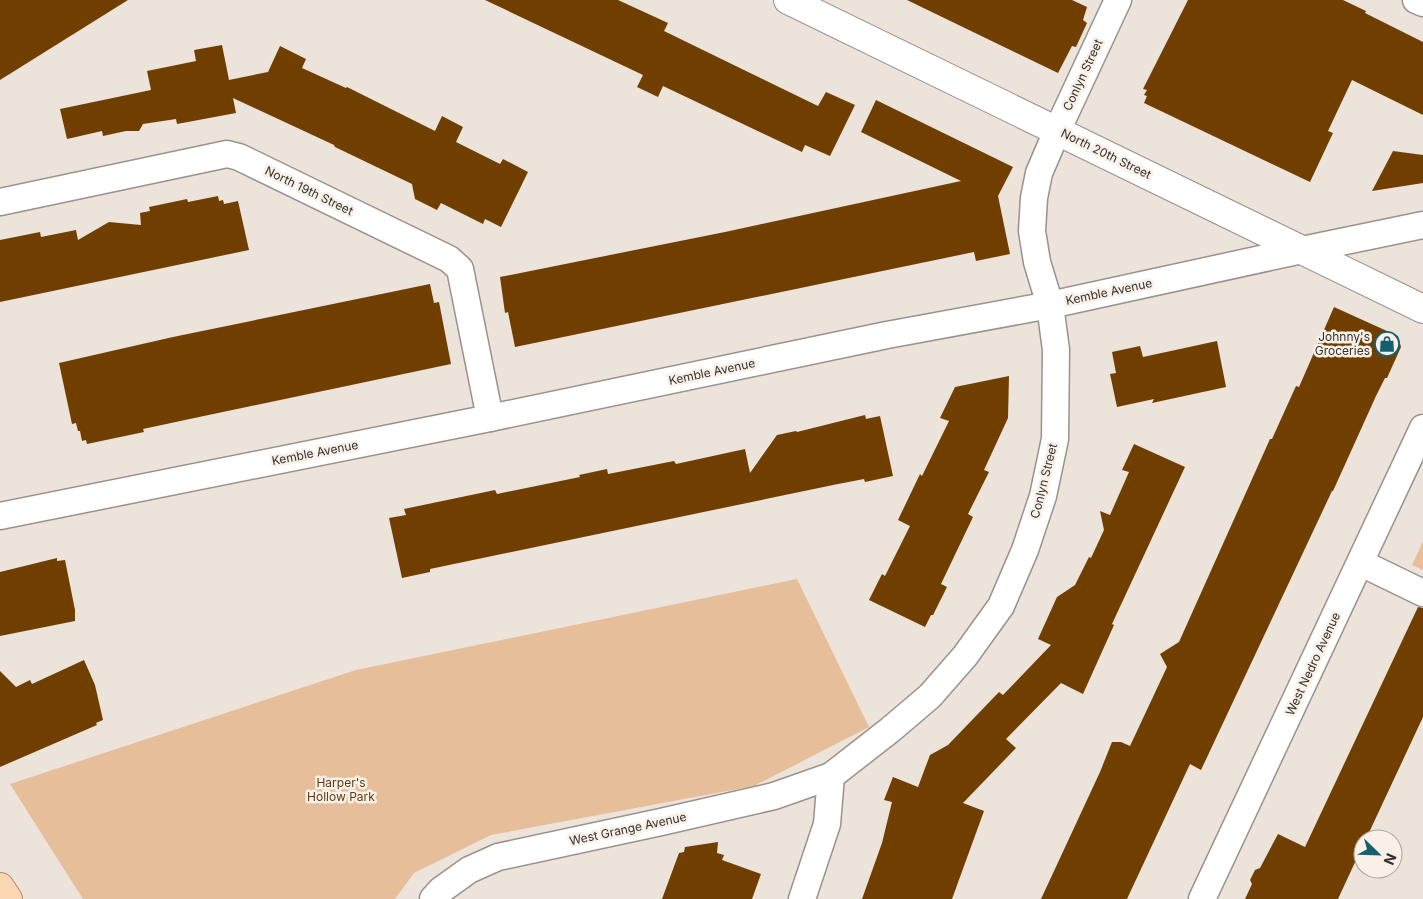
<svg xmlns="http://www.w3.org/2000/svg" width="1423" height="899" viewBox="0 0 1423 899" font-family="Inter,sans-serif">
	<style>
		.green { fill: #e6be99 }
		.building { fill: #703f00 }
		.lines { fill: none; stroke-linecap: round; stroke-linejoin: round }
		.street-casing { stroke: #9a928b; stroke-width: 29 }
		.secondary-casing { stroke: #9a928b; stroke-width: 30 }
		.primary-casing { stroke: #b48a63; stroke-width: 30 }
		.street { stroke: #fff; stroke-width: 26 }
		.secondary { stroke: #fff; stroke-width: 28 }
		.primary { stroke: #fbd6b2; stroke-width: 28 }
		.labels { text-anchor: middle; stroke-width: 5; stroke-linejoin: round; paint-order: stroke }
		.street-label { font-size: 12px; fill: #34312e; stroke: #f9f0e8 }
		.poi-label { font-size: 12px; fill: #34312e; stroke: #f9f0e8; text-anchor: end }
		.park-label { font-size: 12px; fill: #613b13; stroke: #f9f0e8 }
	</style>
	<rect width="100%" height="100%" fill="#ece3db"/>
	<g class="green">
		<polygon points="1423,541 1423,570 1412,565"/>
		<polygon points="797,579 869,727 754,786 491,835 414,873 395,899 83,899 10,784 356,670"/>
	</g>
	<g class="building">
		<polygon points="0,0 128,0 0,80"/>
		<polygon points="485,0 618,0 668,23 664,31 818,106 826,92 855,105 830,156 805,145 802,152 663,86 658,97 637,87 643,75"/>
		<polygon points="907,0 1072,0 1087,7 1083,20 1087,23 1076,47 1072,46 1058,73"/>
		<polygon points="1188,0 1343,0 1366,11 1365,13 1423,42 1423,115 1352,80 1328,131 1333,133 1310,182 1144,103 1147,96 1144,95 1147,90 1143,89"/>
		<polygon points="222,45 229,80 268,72 280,46 306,59 302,68 346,88 347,87 435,131 442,116 463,127 456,142 500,164 503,159 528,172 501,227 485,219 483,224 441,203 437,210 415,199 412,184 335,147 334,145 233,98 236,113 177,124 176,119 143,124 139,131 126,131 103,136 102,131 67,139 60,109 151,90 147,71 196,61 194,50"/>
		<polygon points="876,100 1013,167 998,196 1010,254 976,261 974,252 515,347 508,312 505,313 500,277 725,232 961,181 861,132"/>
		<polygon points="1393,151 1423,155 1423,183 1372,191"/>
		<polygon points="218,196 219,201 223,200 224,204 238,201 249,250 0,302 0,240 40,232 41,237 76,230 78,240 109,222 141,225 140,213 150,211 149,207 187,199 188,202"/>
		<polygon points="430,284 434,303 439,302 451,364 185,420 143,429 144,432 87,444 86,440 82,441 80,431 78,431 76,423 72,424 59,363 173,337"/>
		<polygon points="1334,307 1398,336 1401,347 1387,378 1385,378 1376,396 1333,491 1332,491 1201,770 1190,764 1127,899 1041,899 1100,772 1112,742 1121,742 1130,746 1167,667 1160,654 1179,642 1270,439 1272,439 1296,386 1299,387"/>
		<polygon points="1217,341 1226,387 1152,403 1154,399 1117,407 1110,374 1116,373 1112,352 1140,346 1143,357"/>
		<polygon points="1009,376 1008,418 984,470 989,472 968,514 973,517 941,584 947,587 933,615 931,615 925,627 869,600 882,574 885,576 910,526 898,520 920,474 922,476 949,421 940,418 955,387"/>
		<polygon points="865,415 866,419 880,416 893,476 865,482 864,479 838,484 430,569 430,572 402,578 389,518 406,515 404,509 495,490 497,494 580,477 579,475 607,469 608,474 674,461 676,464 745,449 750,473 777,435 796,431 797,432"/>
		<polygon points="1134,444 1185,467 1112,624 1114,625 1083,694 1061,683 1006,739 1016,748 963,803 984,811 952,899 862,899 882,843 892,802 884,800 893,777 918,787 930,755 948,745 999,692 1003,695 1051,645 1038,639 1057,597 1075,585 1089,557 1091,558 1104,530 1100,511 1110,515 1129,472 1122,470"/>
		<polygon points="57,558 57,561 65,560 75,610 75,621 0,636 0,572"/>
		<polygon points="1418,607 1423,608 1423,717 1366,839 1363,839 1363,845 1338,899 1245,899 1252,884 1250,880 1255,870 1260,868 1278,834 1305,847"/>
		<polygon points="84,660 95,685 103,720 96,723 97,725 0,767 0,671 16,687 30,680 32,684"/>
		<polygon points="718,842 717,853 724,855 722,860 761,874 752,899 662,899 679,853 684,852 685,847"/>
	</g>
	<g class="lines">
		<defs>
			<g id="street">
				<polyline points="1416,0 1423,3"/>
				<polyline points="0,202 227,154 239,157 449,259 460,269 490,418"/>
				<polyline points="0,516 490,418 887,335 1050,305 1302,250 1423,225"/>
				<polyline points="1361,563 1423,593"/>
				<polyline points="433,899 441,890 469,870 498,857 661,822 774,796 831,776"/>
				<polyline points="802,899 827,824 831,776 890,730 930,696 965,656 1001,606 1025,550 1043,496 1055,439 1056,350 1050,305 1037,262 1032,231 1034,198 1039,173 1057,131 1118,0"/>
				<polyline points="1202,899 1423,428"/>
			</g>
			<polyline id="secondary" points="788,0 1423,309"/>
			<polyline id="primary" points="0,887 8,899"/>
		</defs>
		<use href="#street" class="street-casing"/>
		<use href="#secondary" class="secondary-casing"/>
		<use href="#primary" class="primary-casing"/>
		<use href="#street" class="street"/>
		<use href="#secondary" class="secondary"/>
		<use href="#primary" class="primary"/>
	</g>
	<defs>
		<symbol id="shop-ring" viewBox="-11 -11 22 22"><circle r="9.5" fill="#f9f0e8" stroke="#16606e" stroke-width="1.5"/><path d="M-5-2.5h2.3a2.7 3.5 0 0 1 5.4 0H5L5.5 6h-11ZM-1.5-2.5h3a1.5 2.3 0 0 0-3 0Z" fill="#16606e"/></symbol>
	</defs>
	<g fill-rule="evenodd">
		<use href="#shop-ring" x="1373" y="330" width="28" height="28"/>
	</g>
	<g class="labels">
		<g class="street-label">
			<text transform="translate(1083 75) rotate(-65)" y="4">Conlyn Street</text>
			<text transform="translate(1106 154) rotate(26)" y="4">North 20th Street</text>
			<text transform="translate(309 191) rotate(26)" y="4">North 19th Street</text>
			<text transform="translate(1109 292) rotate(-12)" y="4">Kemble Avenue</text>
			<text transform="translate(712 372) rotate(-12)" y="4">Kemble Avenue</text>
			<text transform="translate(315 453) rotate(-11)" y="4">Kemble Avenue</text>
			<text transform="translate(1044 481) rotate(-76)" y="4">Conlyn Street</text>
			<text transform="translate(1313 664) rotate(-65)" y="4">West Nedro Avenue</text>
			<text transform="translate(628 829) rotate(-12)" y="4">West Grange Avenue</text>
		</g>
		<g class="poi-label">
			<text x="1370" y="341">Johnny's<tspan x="1370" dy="14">Groceries</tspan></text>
		</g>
		<g class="park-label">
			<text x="341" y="787">Harper's<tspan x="341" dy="14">Hollow Park</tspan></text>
		</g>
	</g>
	<g transform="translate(1378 854) rotate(113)"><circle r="24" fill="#f9f0e8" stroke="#aaa49e"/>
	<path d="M0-4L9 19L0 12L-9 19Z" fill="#16606e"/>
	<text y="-8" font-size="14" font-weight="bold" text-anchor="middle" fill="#34312e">N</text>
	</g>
</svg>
